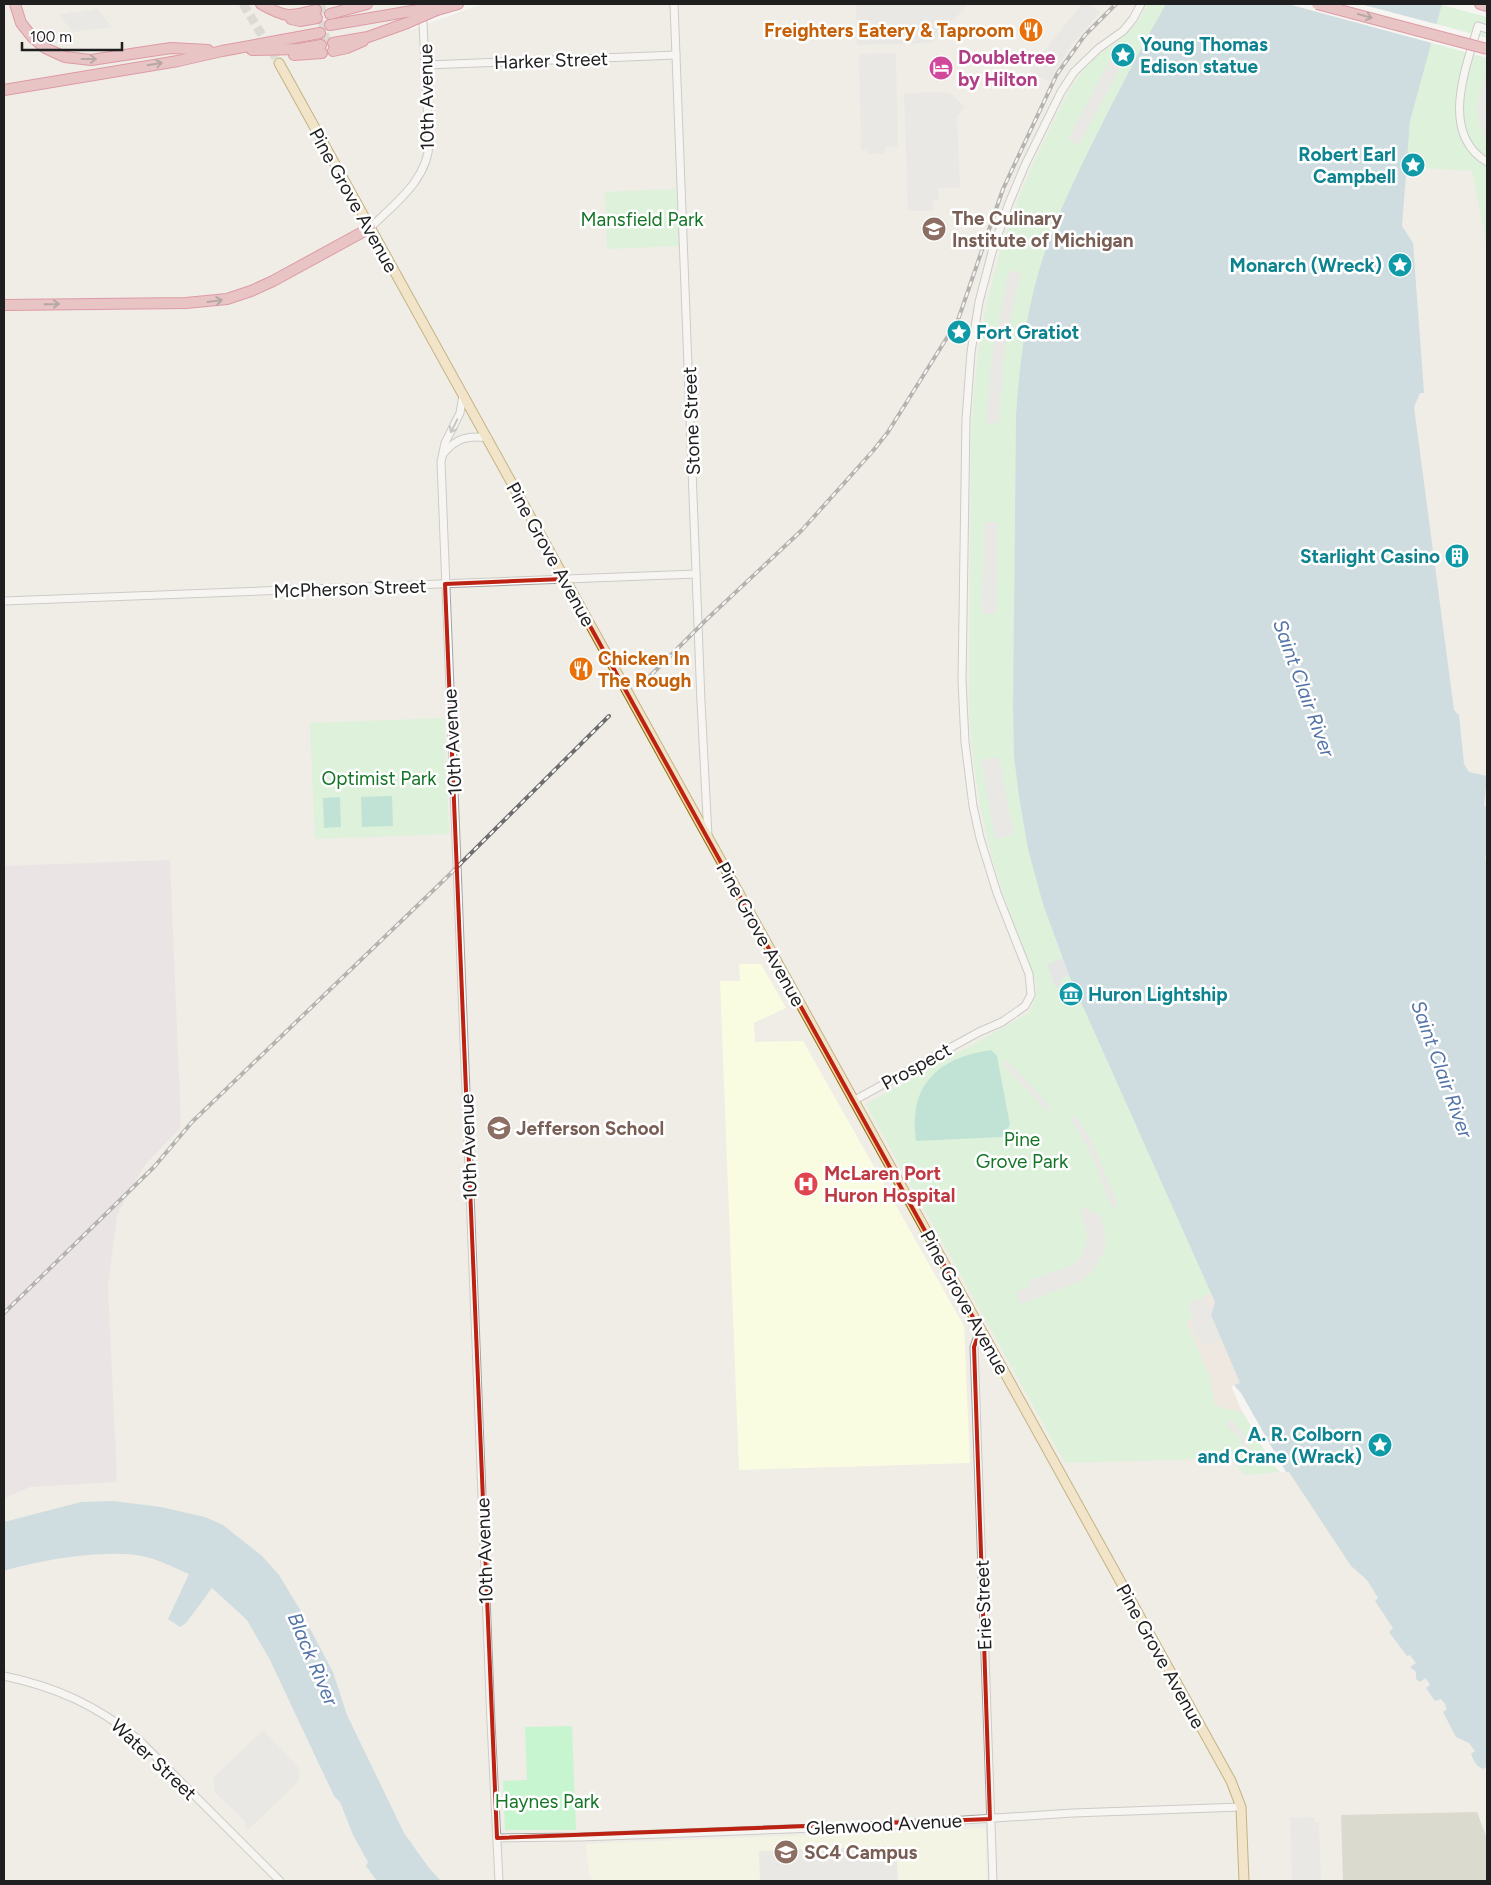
<svg xmlns="http://www.w3.org/2000/svg" width="1491" height="1885" viewBox="0 0 1491 1885" font-family="Figtree,sans-serif">
	<style>
		.industrial { fill: #e7d9e3 }
		.education { fill: #fafce2 }
		.military { fill: #efe2db }
		.construction { fill: #c1c3b2 }
		.park { fill: #c7f5cf }
		.pitch { fill: #8bd7c1 }
		.parking { fill: #e3e3e3 }
		.plaza { fill: #dcdbe5 }
		.water { fill: #abcad9 }
		.pier { fill: #fff }
		.lines { fill: none; stroke-linecap: round; stroke-linejoin: round }
		.major-tunnel { stroke: #c5c4be; stroke-width: 9; stroke-dasharray: 9 4.5; stroke-linecap: butt }
		.highway-tunnel { stroke: #c5c4be; stroke-width: 10; stroke-dasharray: 10 5; stroke-linecap: butt }
		.minor-casing { stroke: #a3a3a3; stroke-width: 9 }
		.major-casing { stroke: #8d6e0d; stroke-width: 11 }
		.highway-casing { stroke: #cb355b; stroke-width: 12 }
		.minor { stroke: #fff; stroke-width: 7 }
		.major { stroke: #f4d9a6; stroke-width: 9 }
		.highway { stroke: #df959c; stroke-width: 10 }
		.rail-casing { stroke: #6d6d6d; stroke-width: 4 }
		.rail { stroke: #fff; stroke-width: 2; stroke-dasharray: 5.5; stroke-linecap: butt }
		.highway-bridge-casing { stroke: #cb355b; stroke-width: 12; stroke-linecap: butt }
		.highway-bridge { stroke: #df959c; stroke-width: 10 }
		.oneway { stroke: #755457 }
		.oneway2 { stroke: #9a9a9a }
		.marked { fill: none; stroke: #bc2112; stroke-width: 4; stroke-linejoin: round }
		.labels { text-anchor: middle; stroke-width: 5; stroke-linejoin: round; paint-order: stroke }
		.food-label { font-size: 19px; font-weight: bold; fill: #c56008; stroke: #fff; text-anchor: end }
		.culture-label { font-size: 19px; font-weight: bold; fill: #0d838f; stroke: #fff; text-anchor: end }
		.hotel-label { font-size: 19px; font-weight: bold; fill: #b23c85; stroke: #fff; text-anchor: start }
		.street-label { font-size: 19px; fill: #1f1f1f; stroke: #fff }
		.education-label { font-size: 19px; font-weight: bold; fill: #785e54; stroke: #fff; text-anchor: start }
		.park-label { font-size: 19px; fill: #157526; stroke: #fff }
		.health-label { font-size: 19px; font-weight: bold; fill: #be3a42; stroke: #fff; text-anchor: start }
		.water-label { font-size: 20px; font-style: italic; fill: #5475a7; stroke: #fff }
	</style>
	<rect width="100%" height="100%" fill="#efede6"/>
	<polygon class="industrial" points="170,860 181,1127 144,1166 117,1215 108,1285 117,1482 30,1487 4,1498 4,866"/>
	<g class="education">
		<polygon points="739,964 761,964 786,1008 754,1023 755,1042 803,1041 964,1326 970,1463 739,1470 720,981 740,981"/>
		<polygon points="985,1828 987,1881 593,1881 589,1872 587,1860 586,1844"/>
	</g>
	<polygon class="military" points="1211,1293 1215,1302 1211,1316 1240,1383 1245,1413 1215,1406 1210,1378 1186,1322 1193,1319 1187,1304"/>
	<polygon class="construction" points="1477,1812 1487,1839 1487,1881 1343,1881 1341,1815"/>
	<g class="park">
		<path d="M 1147,4 L 1166,4 C 1145,40 1126,77 1107,114 C 1081,166 1055,218 1038,274 C 1025,320 1019,368 1016,416 C 1015,488 1014,560 1014,632 C 1013,687 1011,743 1019,798 C 1027,852 1043,903 1060,954 L 1211,1293 L 1188,1304 L 1193,1319 L 1186,1322 L 1210,1378 L 1215,1406 L 1245,1413 L 1280,1472 L 1244,1475 L 1232,1458 L 1065,1463 L 866,1104 L 1029,1013 L 1036,996 L 1037,984 C 1023,945 1007,907 995,868 C 980,815 972,761 969,706 L 971,441 C 974,332 997,235 1046,137 C 1056,117 1065,96 1078,77 C 1098,47 1133,42 1147,4 Z"/>
		<polygon points="1442,4 1487,4 1487,246 1472,171 1407,167 1410,121"/>
		<polygon points="676,189 679,246 607,249 605,192"/>
		<polygon points="444,718 449,834 315,839 310,723"/>
		<polygon points="572,1726 576,1830 505,1830 503,1781 527,1780 525,1727"/>
	</g>
	<g class="pitch">
		<polygon points="392,796 393,826 362,827 361,797"/>
		<polygon points="340,797 341,827 324,828 323,798"/>
		<path d="M 991,1050 L 997,1056 L 1010,1125 L 1002,1137 L 916,1141 C 908,1084 938,1058 991,1050 Z"/>
	</g>
	<g class="parking">
		<polygon points="856,4 969,4 931,43 857,45"/>
		<polygon points="1082,4 1089,4 1100,12 1071,46 1049,82 1029,71 1039,57"/>
		<polygon points="97,8 112,27 73,32 59,15 63,13 64,14 73,11 74,13 77,11 79,13 82,10 84,12 87,9 89,11"/>
		<polygon points="896,53 898,146 885,147 885,154 868,154 867,148 861,151 859,54"/>
		<polygon points="1111,58 1122,64 1079,145 1068,139"/>
		<polygon points="1487,70 1487,139 1486,140 1479,123 1477,107"/>
		<polygon points="943,92 951,94 965,107 957,116 960,188 938,188 939,201 933,201 933,211 908,211 904,93"/>
		<polygon points="1009,270 1021,273 1009,325 1004,355 999,423 986,423 992,355"/>
		<polygon points="984,522 998,522 996,614 982,614"/>
		<polygon points="999,757 1014,835 995,839 981,760"/>
		<polygon points="1007,1060 1051,1107 1047,1111 1002,1064"/>
		<polygon points="1075,1115 1090,1138 1097,1153 1118,1206 1112,1208 1092,1156 1079,1132 1070,1119"/>
		<polygon points="1087,1208 1094,1214 1100,1213 1106,1240 1104,1252 1092,1272 1083,1280 1071,1285 1020,1304 1016,1292 1030,1286 1029,1281 1072,1265 1081,1257 1087,1242 1087,1233 1080,1210"/>
		<polygon points="1205,1296 1212,1311 1211,1316 1221,1339 1202,1347 1191,1324 1194,1322 1187,1304"/>
		<polygon points="1230,1419 1244,1434 1254,1458 1247,1459 1240,1438 1226,1426"/>
		<polygon points="264,1731 299,1768 299,1781 247,1831 245,1821 215,1793 213,1778 261,1732"/>
		<polygon points="1314,1817 1315,1822 1319,1822 1321,1881 1292,1881 1290,1818"/>
		<polygon points="896,1846 898,1881 760,1881 759,1851"/>
	</g>
	<polygon class="plaza" points="1062,958 1068,975 1063,978 1059,987 1056,988 1047,965"/>
	<g class="water">
		<path d="M 1166,4 L 1442,4 L 1410,121 L 1402,226 L 1413,243 L 1424,393 L 1420,393 L 1414,407 L 1454,710 L 1459,715 L 1464,764 L 1469,772 L 1487,776 L 1484,806 L 1487,807 L 1487,856 L 1485,857 L 1487,868 L 1487,1770 L 1486,1767 L 1483,1769 C 1476,1766 1474,1761 1471,1754 L 1475,1751 L 1469,1743 L 1456,1737 L 1443,1712 L 1447,1709 L 1445,1706 L 1446,1705 L 1441,1699 L 1435,1701 L 1426,1688 L 1430,1685 L 1426,1678 L 1420,1682 L 1416,1679 L 1416,1672 L 1410,1667 L 1416,1663 L 1410,1655 L 1407,1656 L 1389,1632 L 1393,1628 L 1375,1601 L 1378,1598 L 1367,1580 L 1351,1566 L 1289,1472 L 1280,1472 L 1272,1461 L 1232,1386 L 1240,1383 L 1211,1315 L 1215,1302 L 1068,973 L 1043,904 L 1028,849 L 1019,797 L 1014,756 L 1013,706 L 1016,416 C 1019,368 1025,320 1038,274 C 1054,218 1081,166 1107,114 C 1126,77 1145,40 1166,4 Z"/>
		<path d="M 113,1501 L 161,1507 L 205,1517 L 223,1525 L 262,1556 L 279,1575 L 299,1608 L 333,1672 L 347,1715 L 404,1833 L 429,1868 L 441,1881 L 377,1881 L 366,1866 L 368,1862 L 353,1835 L 340,1802 L 334,1796 L 270,1660 L 247,1620 L 212,1588 L 186,1623 L 180,1627 L 168,1619 L 189,1574 C 175,1568 158,1559 142,1556 C 107,1549 38,1560 4,1571 L 4,1522 L 81,1502 Z"/>
	</g>
	<g class="pier">
		<polygon points="414,4 482,4 410,30 409,5"/>
		<polygon points="1288,4 1360,4 1451,28 1487,38 1487,58"/>
		<polygon points="1439,4 1487,4 1487,17 1468,12"/>
		<polygon points="1234,1385 1241,1393 1286,1472 1280,1472 1271,1462 1241,1409 1232,1388 1232,1386"/>
	</g>
	<g class="lines">
		<polyline class="major-tunnel" points="243,4 279,63"/>
		<g class="highway-tunnel">
			<polyline points="316,10 328,8"/>
			<polyline points="319,27 330,25"/>
			<polyline points="320,39 332,37"/>
		</g>
		<defs>
			<g id="minor">
				<polyline points="674,4 701,702 708,836"/>
				<path d="M 1487,29 L 1478,26 C 1466,68 1439,133 1487,162"/>
				<polyline points="426,65 676,55"/>
				<path d="M 370,228 C 394,204 429,179 429,142 L 422,4"/>
				<polyline points="463,395 460,413 445,443 441,462 491,1722 499,1881"/>
				<path d="M 444,453 C 456,438 469,435 488,438"/>
				<polyline points="4,601 696,574"/>
				<polyline points="853,1101 979,1032 1002,1022 1025,1006 1031,995 1029,974 997,893 980,838 973,806 965,742 962,681 966,419 971,352 979,302 992,252 1009,203 1025,165 1061,92 1074,72 1099,48 1123,31 1133,19 1141,4"/>
				<polyline points="980,1330 974,1347 993,1881"/>
				<path d="M 4,1676 C 56,1687 96,1705 138,1739 L 280,1881"/>
				<polyline points="497,1838 581,1837 870,1826 1073,1813 1241,1807"/>
			</g>
			<polyline id="major" points="279,63 1231,1781 1241,1807 1244,1881"/>
			<g id="highway">
				<polyline points="15,4 21,23 33,38 45,48 65,57 91,60 171,48 208,50"/>
				<path d="M 261,4 C 286,18 288,17 316,10"/>
				<polyline points="1480,4 1487,6"/>
				<polyline points="437,10 458,4"/>
				<polyline points="330,14 367,4"/>
				<polyline points="291,19 300,21 317,18"/>
				<polyline points="330,25 406,12"/>
				<polyline points="333,43 368,37 407,23"/>
				<polyline points="252,50 299,49 321,45"/>
				<polyline points="333,51 347,48 363,41"/>
				<polyline points="294,55 322,53"/>
				<polyline points="4,90 178,61 222,51 320,33"/>
				<polyline points="4,305 186,303 227,299 251,291 273,281 370,228"/>
			</g>
		</defs>
		<use href="#minor" class="minor-casing"/>
		<use href="#major" class="major-casing"/>
		<use href="#highway" class="highway-casing"/>
		<use href="#minor" class="minor"/>
		<use href="#major" class="major"/>
		<use href="#highway" class="highway"/>
		<defs>
			<g id="rail">
				<polyline points="644,682 706,620 802,530 872,452 888,432 958,320 1003,189 1057,74 1085,35 1116,4"/>
				<polyline points="4,1313 154,1167 192,1122 444,880 609,716"/>
			</g>
		</defs>
		<use href="#rail" class="rail-casing"/>
		<use href="#rail" class="rail"/>
		<defs>
			<g id="highway-bridge">
				<polyline points="1317,4 1487,49"/>
				<polyline points="406,12 432,8"/>
				<polyline points="407,23 437,10"/>
			</g>
		</defs>
		<use href="#highway-bridge" class="highway-bridge-casing"/>
		<use href="#highway-bridge" class="highway-bridge"/>
	</g>
	<defs><path id="oneway-shaft" d="M-6 0H5M1.5-3L5.5 0L1.5 3" fill="none" stroke-width="1.6" stroke-linecap="round" stroke-linejoin="round" transform="scale(1.25)"/></defs>
	<g class="oneway">
		<use href="#oneway-shaft" transform="translate(1365 16) rotate(15)"/>
		<use href="#oneway-shaft" transform="translate(89 59)"/>
		<use href="#oneway-shaft" transform="translate(155 64) rotate(-9)"/>
		<use href="#oneway-shaft" transform="translate(215 301) rotate(-8)"/>
		<use href="#oneway-shaft" transform="translate(52 304) rotate(-1)"/>
	</g>
	<use class="oneway2" href="#oneway-shaft" transform="translate(454 426) rotate(117)"/>
	<path d="M0 0H1491V1885H0ZM 564,579 L 980,1330 L 974,1347 L 990,1819 L 497,1838 L 445,584 Z" fill="#efede6" fill-opacity=".55" fill-rule="evenodd"/>
	<path class="marked" d="M 564,579 L 980,1330 L 974,1347 L 990,1819 L 497,1838 L 445,584 Z"/>
	<defs>
		<symbol id="restaurant-disc" viewBox="-11 -11 22 22"><circle r="9.5" fill="#e8710a" stroke="#fff"/><path d="M-5-6h1v4h1v-4h1v4h1v-4h1v5L-1.5 .5V6h-2V.5L-5-1ZM5-6V6H3V1.5H1.5Q1.5-4 5-6Z" fill="#fff"/></symbol>
		<symbol id="sight-disc" viewBox="-11 -11 22 22"><circle r="9.5" fill="#0f9aa8" stroke="#fff"/><path d="M0-6L1.8-2.2L6-1.7L2.9 1.2L3.7 5.4L0 3.3L-3.7 5.4L-2.9 1.2L-6-1.7L-1.8-2.2Z" fill="#fff"/></symbol>
		<symbol id="hotel-disc" viewBox="-11 -11 22 22"><circle r="9.5" fill="#d1479c" stroke="#fff"/><path d="M-6-4.5h1.5V1H6V5H4.5V3h-9V5H-6ZM-4 0a1.8 1.8 0 1 1 3.6 0ZM.5 0V-2.5h3Q6-2.5 6 0Z" fill="#fff"/></symbol>
		<symbol id="school-disc" viewBox="-11 -11 22 22"><circle r="9.5" fill="#8d6e63" stroke="#fff"/><path d="M0-5L7-2L0 1L-7-2ZM-4 1L0 2.5L4 1V4Q0 6-4 4Z" fill="#fff"/></symbol>
		<symbol id="building-disc" viewBox="-11 -11 22 22"><circle r="9.5" fill="#0f9aa8" stroke="#fff"/><path d="M-4-6H4V6H1V3H-1V6H-4ZM-2.5-4.3h1.7v1.8h-1.7ZM.8-4.3h1.7v1.8H.8ZM-2.5-1h1.7V.8h-1.7ZM.8-1h1.7V.8H.8Z" fill="#fff"/></symbol>
		<symbol id="museum-disc" viewBox="-11 -11 22 22"><circle r="9.5" fill="#0f9aa8" stroke="#fff"/><path d="M0-6L6-3V-2H-6V-3ZM-5-1h2V3h-2ZM-1-1h2V3h-2ZM3-1h2V3H3ZM-6 4H6V6H-6Z" fill="#fff"/></symbol>
		<symbol id="hospital-disc" viewBox="-11 -11 22 22"><circle r="9.5" fill="#e0444e" stroke="#fff"/><path d="M-5-5h3v3.5h4V-5h3V5h-3V1.5h-4V5h-3Z" fill="#fff"/></symbol>
		<symbol id="university-disc" viewBox="-11 -11 22 22"><circle r="9.5" fill="#8d6e63" stroke="#fff"/><path d="M0-5L7-2L0 1L-7-2ZM-4 1L0 2.5L4 1V4Q0 6-4 4Z" fill="#fff"/></symbol>
	</defs>
	<g fill-rule="evenodd">
		<use href="#restaurant-disc" x="1017" y="16" width="28" height="28"/>
		<use href="#sight-disc" x="1109" y="41" width="28" height="28"/>
		<use href="#hotel-disc" x="927" y="54" width="28" height="28"/>
		<use href="#sight-disc" x="1399" y="151" width="28" height="28"/>
		<use href="#school-disc" x="920" y="215" width="28" height="28"/>
		<use href="#sight-disc" x="1386" y="251" width="28" height="28"/>
		<use href="#sight-disc" x="945" y="318" width="28" height="28"/>
		<use href="#building-disc" x="1443" y="542" width="28" height="28"/>
		<use href="#restaurant-disc" x="567" y="655" width="28" height="28"/>
		<use href="#museum-disc" x="1057" y="980" width="28" height="28"/>
		<use href="#school-disc" x="485" y="1114" width="28" height="28"/>
		<use href="#hospital-disc" x="792" y="1170" width="28" height="28"/>
		<use href="#sight-disc" x="1366" y="1431" width="28" height="28"/>
		<use href="#university-disc" x="772" y="1838" width="28" height="28"/>
	</g>
	<g class="labels">
		<g class="food-label">
			<text x="1014" y="37">Freighters Eatery &amp; Taproom</text>
			<text x="598" y="665" text-anchor="start">Chicken In<tspan x="598" dy="22">The Rough</tspan></text>
		</g>
		<g class="culture-label">
			<text x="1140" y="51" text-anchor="start">Young Thomas<tspan x="1140" dy="22">Edison statue</tspan></text>
			<text x="1396" y="161">Robert Earl<tspan x="1396" dy="22">Campbell</tspan></text>
			<text x="1382" y="272">Monarch (Wreck)</text>
			<text x="976" y="339" text-anchor="start">Fort Gratiot</text>
			<text x="1440" y="563">Starlight Casino</text>
			<text x="1088" y="1001" text-anchor="start">Huron Lightship</text>
			<text x="1362" y="1441">A. R. Colborn<tspan x="1362" dy="22">and Crane (Wrack)</tspan></text>
		</g>
		<g class="hotel-label">
			<text x="958" y="64">Doubletree<tspan x="958" dy="22">by Hilton</tspan></text>
		</g>
		<g class="street-label">
			<text transform="translate(551 60) rotate(-2)" y="7">Harker Street</text>
			<text transform="translate(426 97) rotate(-91)" y="7">10th Avenue</text>
			<text transform="translate(354 200) rotate(61)" y="7">Pine Grove Avenue</text>
			<text transform="translate(691 421) rotate(-92)" y="7">Stone Street</text>
			<text transform="translate(551 554) rotate(61)" y="7">Pine Grove Avenue</text>
			<text transform="translate(350 588) rotate(-2)" y="7">McPherson Street</text>
			<text transform="translate(452 742) rotate(-93)" y="7">10th Avenue</text>
			<text transform="translate(761 934) rotate(61)" y="7">Pine Grove Avenue</text>
			<text transform="translate(916 1066) rotate(-29)" y="7">Prospect</text>
			<text transform="translate(468 1147) rotate(-92)" y="7">10th Avenue</text>
			<text transform="translate(965 1302) rotate(61)" y="7">Pine Grove Avenue</text>
			<text transform="translate(484 1551) rotate(-92)" y="7">10th Avenue</text>
			<text transform="translate(983 1605) rotate(-92)" y="7">Erie Street</text>
			<text transform="translate(1161 1656) rotate(61)" y="7">Pine Grove Avenue</text>
			<text transform="translate(154 1759) rotate(43)" y="7">Water Street</text>
			<text transform="translate(884 1824) rotate(-3)" y="7">Glenwood Avenue</text>
		</g>
		<g class="education-label">
			<text x="952" y="225">The Culinary<tspan x="952" dy="22">Institute of Michigan</tspan></text>
			<text x="516" y="1135">Jefferson School</text>
			<text x="804" y="1859">SC4 Campus</text>
		</g>
		<g class="park-label">
			<text x="642" y="226">Mansfield Park</text>
			<text x="379" y="785">Optimist Park</text>
			<text x="1022" y="1146">Pine<tspan x="1022" dy="22">Grove Park</tspan></text>
			<text x="547" y="1808">Haynes Park</text>
		</g>
		<g class="health-label">
			<text x="824" y="1180">McLaren Port<tspan x="824" dy="22">Huron Hospital</tspan></text>
		</g>
		<g class="water-label">
			<text transform="translate(1304 688) rotate(70)" y="7">Saint Clair River</text>
			<text transform="translate(1442 1069) rotate(70)" y="7">Saint Clair River</text>
			<text transform="translate(313 1659) rotate(67)" y="7">Black River</text>
		</g>
	</g>
	<rect width="1491" height="1885" fill="none" stroke="#1f1f1f" stroke-width="10"/>
	<path d="M22 42v8h100v-8" fill="none" stroke="#1f1f1f" stroke-width="2.5"/>
	<text x="30" y="42" font-size="15" fill="#1f1f1f" stroke="#ffffff" stroke-width="4" paint-order="stroke">100 m</text>
</svg>
